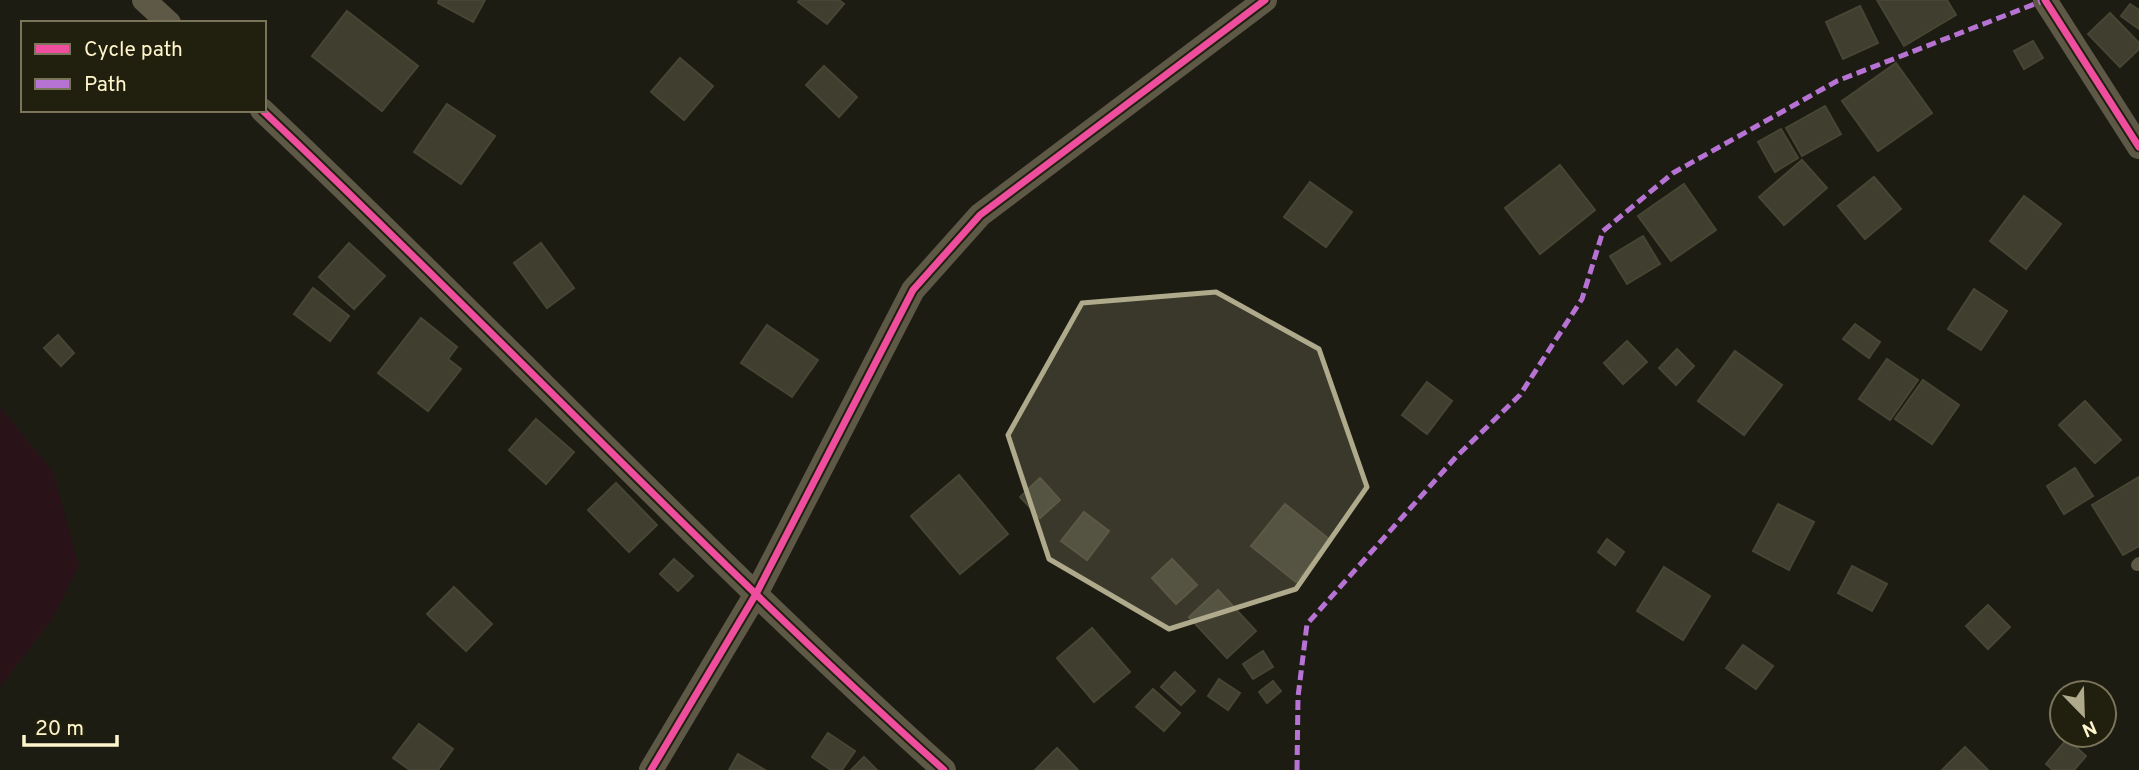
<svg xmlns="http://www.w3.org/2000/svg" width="2139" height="770" viewBox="0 0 2139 770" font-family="Overpass,sans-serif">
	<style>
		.green { fill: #291218 }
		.building { fill: #3f3e2f; stroke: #474534; stroke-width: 2 }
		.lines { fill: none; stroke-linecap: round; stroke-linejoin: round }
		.service { stroke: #5e5846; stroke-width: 12 }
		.minor { stroke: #5e5846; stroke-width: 24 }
		.quiet { stroke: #b673d3; stroke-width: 5; stroke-dasharray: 10 5; stroke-linecap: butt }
		.cycleway-casing { stroke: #211f0d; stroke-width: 11 }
		.cycleway { stroke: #ef4d9e; stroke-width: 7 }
		.marked { fill: #b0aa8c; fill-opacity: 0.2; stroke: #b0aa8c; stroke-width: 5; stroke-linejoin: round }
	</style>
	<rect width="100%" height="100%" fill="#1d1c12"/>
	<polygon class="green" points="0,407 53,472 79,566 53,618 0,687"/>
	<g class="building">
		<polygon points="439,0 485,0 473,22 438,3"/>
		<polygon points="800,0 839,0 844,4 827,24 798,2"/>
		<polygon points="1877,0 1947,0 1956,15 1904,46"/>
		<polygon points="2130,4 2139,10 2139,29 2121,16"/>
		<polygon points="1860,6 1878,43 1843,59 1826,22"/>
		<polygon points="347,11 418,66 382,111 312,56"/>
		<polygon points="2110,13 2139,43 2139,49 2120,67 2088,34"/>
		<polygon points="2033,41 2043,58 2024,69 2014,51"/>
		<polygon points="680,58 713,86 684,120 651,92"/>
		<polygon points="1896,63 1932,113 1878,151 1842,101"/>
		<polygon points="824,66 857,97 839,117 806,85"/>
		<polygon points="447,104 495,136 461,184 414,152"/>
		<polygon points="1825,106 1841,134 1802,156 1786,128"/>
		<polygon points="1781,129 1798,158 1775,172 1758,142"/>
		<polygon points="1802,160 1827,188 1784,225 1759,197"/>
		<polygon points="1560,165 1595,210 1540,254 1505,208"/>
		<polygon points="1874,177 1901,209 1865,239 1838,206"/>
		<polygon points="1310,182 1352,212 1326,247 1284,217"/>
		<polygon points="1684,184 1716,230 1671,261 1638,216"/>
		<polygon points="2024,196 2061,224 2026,269 1990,241"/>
		<polygon points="1643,236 1660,264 1627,284 1610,256"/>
		<polygon points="349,243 385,276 354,309 319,277"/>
		<polygon points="541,243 574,288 547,308 514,263"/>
		<polygon points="313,288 349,316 330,341 294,314"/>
		<polygon points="1974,289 2007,311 1981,350 1948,329"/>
		<polygon points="421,318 457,347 448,359 461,369 428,411 378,373"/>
		<polygon points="1855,324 1880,342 1869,358 1843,339"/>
		<polygon points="767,325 818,360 792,397 741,363"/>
		<polygon points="58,335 74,353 61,366 44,348"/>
		<polygon points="1627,341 1647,362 1623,384 1604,363"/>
		<polygon points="1677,349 1694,366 1676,385 1659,368"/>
		<polygon points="1735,351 1782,385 1744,435 1698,401"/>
		<polygon points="1887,359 1918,380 1890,420 1859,399"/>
		<polygon points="1923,380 1959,405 1932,444 1895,419"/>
		<polygon points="1427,382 1452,401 1427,434 1402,415"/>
		<polygon points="2085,401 2121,440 2095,463 2059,425"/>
		<polygon points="536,419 574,452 546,484 509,450"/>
		<polygon points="2075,468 2093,496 2064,514 2047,486"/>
		<polygon points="959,475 1008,534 960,574 911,516"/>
		<polygon points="2139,477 2139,546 2123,555 2092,505"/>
		<polygon points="1040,478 1060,500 1040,518 1020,497"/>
		<polygon points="616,483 657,525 629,552 588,510"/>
		<polygon points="1285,504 1330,540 1296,582 1251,546"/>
		<polygon points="1778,504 1814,522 1789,570 1753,551"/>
		<polygon points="1084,512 1109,531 1087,560 1061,541"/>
		<polygon points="1607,539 1624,552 1615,565 1598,552"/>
		<polygon points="674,559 693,576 678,591 660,574"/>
		<polygon points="1172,559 1197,585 1176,604 1152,578"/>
		<polygon points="1852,566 1887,584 1872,611 1838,593"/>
		<polygon points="1664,567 1710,596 1683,640 1637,611"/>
		<polygon points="454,587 492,624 466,651 427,614"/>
		<polygon points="1218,590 1256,631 1227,658 1189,617"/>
		<polygon points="1988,605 2010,627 1988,649 1966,626"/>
		<polygon points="1092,628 1130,672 1094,702 1057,658"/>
		<polygon points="1743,645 1773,666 1756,689 1726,668"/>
		<polygon points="1263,651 1273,667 1253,679 1243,664"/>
		<polygon points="1175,672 1195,691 1181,705 1161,687"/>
		<polygon points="1219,679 1240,693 1228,710 1208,696"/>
		<polygon points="1273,681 1281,691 1267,703 1259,692"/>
		<polygon points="1153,689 1180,713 1164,731 1136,707"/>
		<polygon points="419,724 453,749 438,770 410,770 393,758"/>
		<polygon points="828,733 855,751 842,770 831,770 812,757"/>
		<polygon points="2067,739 2086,756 2074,770 2053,770 2046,764"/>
		<polygon points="1965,747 1988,770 1942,770"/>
		<polygon points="1057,748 1078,770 1035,770"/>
		<polygon points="738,754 765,770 729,770"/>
		<polygon points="864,757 877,770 851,770"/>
	</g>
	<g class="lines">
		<polyline class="service" points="2137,565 2139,563"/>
		<g class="minor">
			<polyline points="144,0 169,23"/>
			<polyline points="2045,0 2139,147"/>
			<path d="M 262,110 C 492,327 709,559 944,770"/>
			<polyline points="651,770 756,594 913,290 980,215 1265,0"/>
		</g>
		<polyline class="quiet" points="1297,770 1298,697 1307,624 1456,457 1520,395 1582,299 1603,231 1673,173 1837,81 2045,0"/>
		<defs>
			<g id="cycleway">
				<polyline points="2045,0 2139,147"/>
				<path d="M 262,110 C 492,327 709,559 944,770"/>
				<polyline points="651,770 756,594 913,290 980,215 1265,0"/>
			</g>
		</defs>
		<use href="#cycleway" class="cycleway-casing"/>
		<use href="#cycleway" class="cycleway"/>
	</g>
	<path class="marked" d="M 1216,292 L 1319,349 L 1367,487 L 1296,589 L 1169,629 L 1049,559 L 1008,435 L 1082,303 Z"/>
	<rect x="21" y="21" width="245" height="91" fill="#211f0d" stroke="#7a755a" stroke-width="2"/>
	<rect x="35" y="44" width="35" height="10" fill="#ef4d9e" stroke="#7a755a" stroke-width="2"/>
	<text x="84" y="56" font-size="21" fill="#fff6cd">Cycle path</text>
	<rect x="35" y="79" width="35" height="10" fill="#b673d3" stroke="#7a755a" stroke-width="2"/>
	<text x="84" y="91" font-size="21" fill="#fff6cd">Path</text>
	<g transform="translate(2083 714) rotate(157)"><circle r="33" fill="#211f0d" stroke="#7a755a" stroke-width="2"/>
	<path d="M0-5L12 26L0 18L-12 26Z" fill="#b0aa8c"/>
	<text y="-10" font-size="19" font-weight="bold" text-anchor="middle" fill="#fff6cd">N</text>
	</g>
	<path d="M24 735v10h93v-10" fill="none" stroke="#fff6cd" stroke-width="3.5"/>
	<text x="35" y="735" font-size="21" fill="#fff6cd" stroke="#211f0d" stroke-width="5" paint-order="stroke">20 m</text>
</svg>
